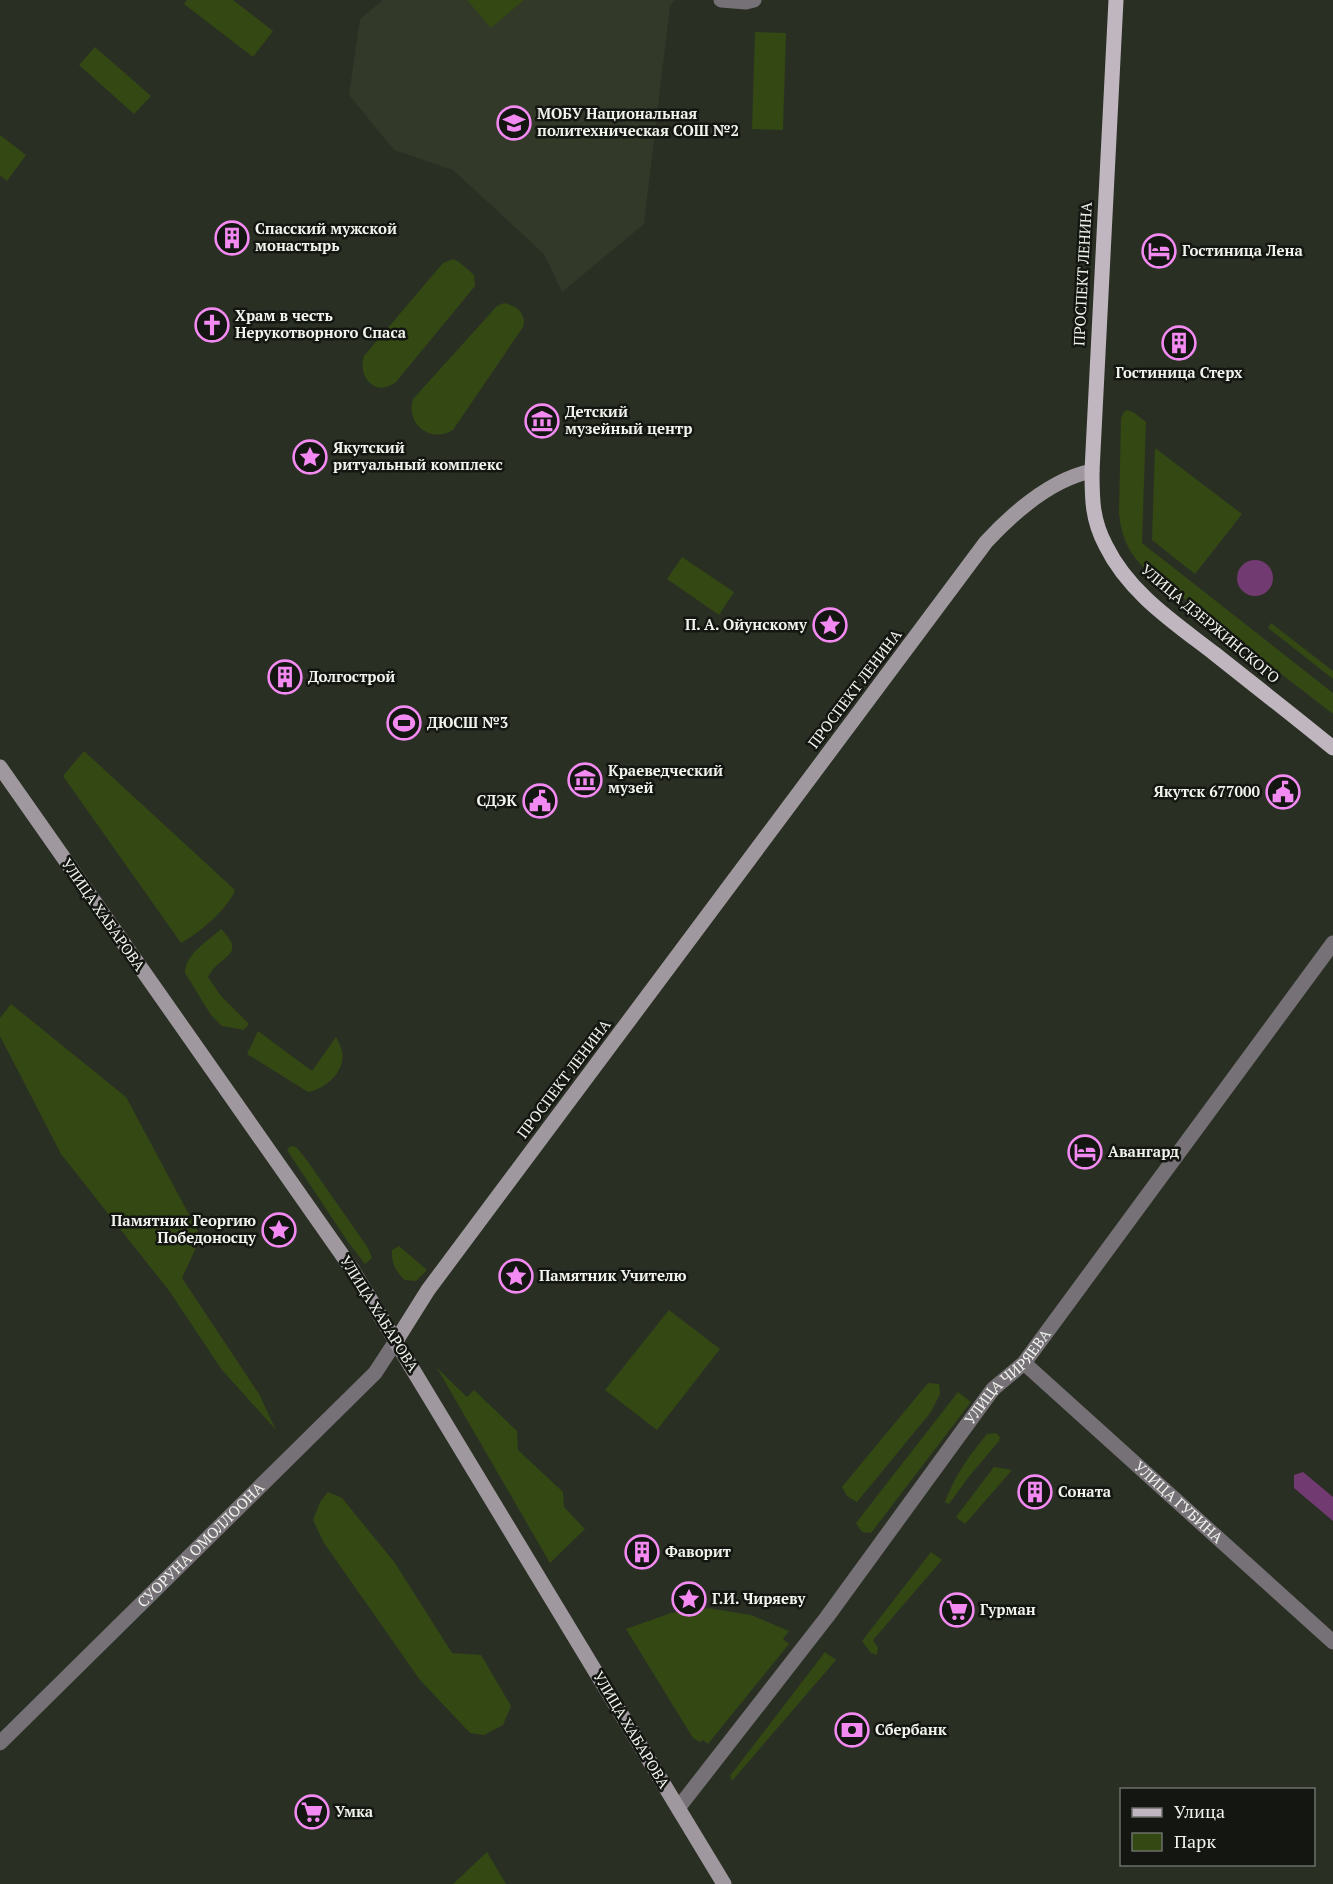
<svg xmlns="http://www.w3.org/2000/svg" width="1333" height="1884" viewBox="0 0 1333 1884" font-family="'PT Serif',serif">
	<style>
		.built { fill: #323929 }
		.green { fill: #334813 }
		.water { fill: #713a70 }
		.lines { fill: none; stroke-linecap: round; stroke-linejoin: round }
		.minor { stroke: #767176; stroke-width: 15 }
		.tertiary { stroke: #767176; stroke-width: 15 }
		.secondary { stroke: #a0989f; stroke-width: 15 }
		.primary { stroke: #c0b6bf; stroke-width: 15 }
		.labels { text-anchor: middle; stroke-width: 5; stroke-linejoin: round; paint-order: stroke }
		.poi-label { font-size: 15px; font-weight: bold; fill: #f1f4ed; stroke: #141611; text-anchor: start }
		.street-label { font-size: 15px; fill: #f1f4ed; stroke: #141611 }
	</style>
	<rect width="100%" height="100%" fill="#2a2f24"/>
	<polygon class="built" points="383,0 675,0 670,6 644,224 562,292 544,254 453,170 394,150 349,95 360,19"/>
	<g class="green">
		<polygon points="187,0 233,0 273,31 253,57 184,4"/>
		<polygon points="467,0 524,0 491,28"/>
		<polygon points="755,32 786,33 783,130 752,129"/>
		<polygon points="95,47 151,96 134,114 79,65"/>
		<polygon points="0,135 26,155 7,181 0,175"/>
		<path d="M 453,259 L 459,262 L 474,275 L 475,286 L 396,382 C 376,398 357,377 364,356 L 443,263 Z"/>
		<path d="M 504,303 C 516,305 527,314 523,327 L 453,430 C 431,444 405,424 413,399 L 497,306 Z"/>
		<path d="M 1127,410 L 1133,412 L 1146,422 L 1142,543 L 1333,693 L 1333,714 L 1142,566 C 1127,550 1121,534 1119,513 L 1121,418 L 1124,412 Z"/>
		<polygon points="1155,448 1242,514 1195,574 1152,540"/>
		<polygon points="682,557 734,592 719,615 667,579"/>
		<polygon points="1271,623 1333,671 1333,679 1268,628"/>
		<path d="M 84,751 L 235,890 C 229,908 198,934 181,943 L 63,776 Z"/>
		<path d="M 221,929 C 248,956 220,954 208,977 L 221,996 L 249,1024 L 244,1030 L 222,1026 L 211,1015 L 185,973 C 185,954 208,941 221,929 Z"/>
		<polygon points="11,1004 126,1097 201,1237 182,1278 259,1394 276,1430 222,1370 170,1292 61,1154 0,1036 0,1018"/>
		<path d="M 258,1031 L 312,1071 L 336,1037 C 338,1041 341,1047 342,1051 C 346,1071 326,1089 308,1092 L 247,1054 Z"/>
		<polygon points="291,1146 296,1147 306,1159 368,1248 372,1258 365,1264 348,1242 287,1150"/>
		<path d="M 399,1246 L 427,1270 L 416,1281 L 405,1280 C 396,1272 391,1263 392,1250 Z"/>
		<polygon points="669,1310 720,1349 657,1430 605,1390"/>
		<polygon points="437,1368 467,1397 474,1390 517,1431 518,1450 563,1492 564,1507 585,1529 550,1563"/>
		<polygon points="928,1383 939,1384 940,1394 931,1412 857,1502 847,1496 842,1487"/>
		<polygon points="958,1392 971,1402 871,1533 862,1532 856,1523"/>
		<path d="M 996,1433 L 1000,1437 L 999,1441 L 967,1479 L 949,1504 L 945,1502 C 956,1474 968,1457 987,1434 Z"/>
		<polygon points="994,1467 1012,1470 965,1524 956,1517"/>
		<polygon points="328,1492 342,1498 395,1563 452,1653 481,1655 511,1706 503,1725 484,1735 470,1733 420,1680 324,1543 313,1520 320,1502"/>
		<polygon points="931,1552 942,1560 873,1640 878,1648 877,1655 871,1653 862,1641"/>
		<polygon points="708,1608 751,1615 789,1631 783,1639 789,1644 708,1744 703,1740 700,1742 693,1738 626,1629 671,1613"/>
		<polygon points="825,1652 836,1660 732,1781 730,1776"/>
		<polygon points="487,1852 506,1884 453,1884"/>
	</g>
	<g class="water">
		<circle cx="1255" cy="578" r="18"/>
		<polygon points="1303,1472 1333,1497 1333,1521 1294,1488 1294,1475"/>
	</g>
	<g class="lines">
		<g class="minor">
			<polyline points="721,0 746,2 754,0"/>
			<path id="s1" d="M 1024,1363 L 1333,1642"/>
			<path id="s2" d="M 679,1807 L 827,1617 L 993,1389 L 1024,1363 L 1333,943"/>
		</g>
		<path class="tertiary" id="s3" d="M 0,1743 L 375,1373 L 396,1341"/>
		<g class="secondary">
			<polyline points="0,767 352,1269 724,1884"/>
			<path d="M 396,1341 L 428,1290 L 986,542 C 1013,513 1052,479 1092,471"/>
		</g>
		<path class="primary" d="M 1116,0 L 1092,471 C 1092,499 1092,520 1106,546 C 1129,593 1175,623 1215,654 C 1254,685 1294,716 1333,748"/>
	</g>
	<defs>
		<symbol id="school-ring" viewBox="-11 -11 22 22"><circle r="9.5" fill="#141611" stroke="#f38af1" stroke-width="1.5"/><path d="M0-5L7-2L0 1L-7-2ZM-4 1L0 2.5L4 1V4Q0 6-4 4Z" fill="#f38af1"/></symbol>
		<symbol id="building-ring" viewBox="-11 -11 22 22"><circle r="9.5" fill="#141611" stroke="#f38af1" stroke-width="1.5"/><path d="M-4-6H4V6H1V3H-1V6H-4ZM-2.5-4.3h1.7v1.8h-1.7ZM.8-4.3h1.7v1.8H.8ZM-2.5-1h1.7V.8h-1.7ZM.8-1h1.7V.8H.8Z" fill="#f38af1"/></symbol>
		<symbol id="hotel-ring" viewBox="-11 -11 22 22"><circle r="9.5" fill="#141611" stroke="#f38af1" stroke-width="1.5"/><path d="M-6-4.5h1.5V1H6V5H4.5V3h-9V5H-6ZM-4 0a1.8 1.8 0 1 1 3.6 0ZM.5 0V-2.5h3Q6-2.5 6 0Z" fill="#f38af1"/></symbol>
		<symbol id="church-ring" viewBox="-11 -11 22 22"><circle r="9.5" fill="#141611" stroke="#f38af1" stroke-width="1.5"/><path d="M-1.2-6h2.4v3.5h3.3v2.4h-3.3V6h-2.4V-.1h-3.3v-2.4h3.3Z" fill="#f38af1"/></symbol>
		<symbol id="museum-ring" viewBox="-11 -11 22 22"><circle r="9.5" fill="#141611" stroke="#f38af1" stroke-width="1.5"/><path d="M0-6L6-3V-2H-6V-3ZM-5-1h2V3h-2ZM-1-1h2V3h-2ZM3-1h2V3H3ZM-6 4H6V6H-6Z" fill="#f38af1"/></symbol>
		<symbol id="sight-ring" viewBox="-11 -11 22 22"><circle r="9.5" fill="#141611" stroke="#f38af1" stroke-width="1.5"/><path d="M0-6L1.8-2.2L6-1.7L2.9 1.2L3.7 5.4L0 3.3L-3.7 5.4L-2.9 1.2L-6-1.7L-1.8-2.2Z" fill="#f38af1"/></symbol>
		<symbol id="stadium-ring" viewBox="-11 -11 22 22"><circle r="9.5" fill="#141611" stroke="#f38af1" stroke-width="1.5"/><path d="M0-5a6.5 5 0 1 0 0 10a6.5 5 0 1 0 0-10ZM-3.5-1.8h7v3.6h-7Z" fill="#f38af1"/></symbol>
		<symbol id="civic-ring" viewBox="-11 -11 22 22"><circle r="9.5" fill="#141611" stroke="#f38af1" stroke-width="1.5"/><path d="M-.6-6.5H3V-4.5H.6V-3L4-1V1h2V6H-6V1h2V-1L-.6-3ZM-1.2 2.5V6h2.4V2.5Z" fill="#f38af1"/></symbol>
		<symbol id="supermarket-ring" viewBox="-11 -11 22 22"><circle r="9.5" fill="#141611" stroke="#f38af1" stroke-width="1.5"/><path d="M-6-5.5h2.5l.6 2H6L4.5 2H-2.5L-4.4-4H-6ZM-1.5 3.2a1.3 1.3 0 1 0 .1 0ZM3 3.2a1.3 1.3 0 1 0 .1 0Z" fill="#f38af1"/></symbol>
		<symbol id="bank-ring" viewBox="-11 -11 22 22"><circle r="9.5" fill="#141611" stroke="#f38af1" stroke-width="1.5"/><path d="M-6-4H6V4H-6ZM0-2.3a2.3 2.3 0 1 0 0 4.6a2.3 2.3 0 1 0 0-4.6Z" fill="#f38af1"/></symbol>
	</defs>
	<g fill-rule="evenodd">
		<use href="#school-ring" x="495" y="104" width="38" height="38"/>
		<use href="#building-ring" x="213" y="219" width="38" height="38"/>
		<use href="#hotel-ring" x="1140" y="232" width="38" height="38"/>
		<use href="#church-ring" x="193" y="306" width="38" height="38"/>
		<use href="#building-ring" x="1160" y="324" width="38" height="38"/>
		<use href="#museum-ring" x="523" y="402" width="38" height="38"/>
		<use href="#sight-ring" x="291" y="438" width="38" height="38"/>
		<use href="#sight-ring" x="811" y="606" width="38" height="38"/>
		<use href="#building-ring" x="266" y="658" width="38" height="38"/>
		<use href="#stadium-ring" x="385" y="704" width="38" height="38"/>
		<use href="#museum-ring" x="566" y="761" width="38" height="38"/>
		<use href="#civic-ring" x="1264" y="773" width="38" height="38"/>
		<use href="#civic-ring" x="521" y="782" width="38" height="38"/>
		<use href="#hotel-ring" x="1066" y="1133" width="38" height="38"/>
		<use href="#sight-ring" x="260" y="1211" width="38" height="38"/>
		<use href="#sight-ring" x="497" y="1257" width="38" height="38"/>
		<use href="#building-ring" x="1016" y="1473" width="38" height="38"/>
		<use href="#building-ring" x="623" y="1533" width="38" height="38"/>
		<use href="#sight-ring" x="670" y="1580" width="38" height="38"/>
		<use href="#supermarket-ring" x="938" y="1591" width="38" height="38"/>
		<use href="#bank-ring" x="833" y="1711" width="38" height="38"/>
		<use href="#supermarket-ring" x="293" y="1793" width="38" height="38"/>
	</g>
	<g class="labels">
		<g class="poi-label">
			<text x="537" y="119">МОБУ Национальная<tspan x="537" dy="17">политехническая СОШ №2</tspan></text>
			<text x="255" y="234">Спасский мужской<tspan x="255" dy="17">монастырь</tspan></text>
			<text x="1182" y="256">Гостиница Лена</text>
			<text x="235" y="321">Храм в честь<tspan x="235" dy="17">Нерукотворного Спаса</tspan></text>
			<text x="1179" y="378" text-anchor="middle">Гостиница Стерх</text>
			<text x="565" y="417">Детский<tspan x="565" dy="17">музейный центр</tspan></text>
			<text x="333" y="453">Якутский<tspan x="333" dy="17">ритуальный комплекс</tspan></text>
			<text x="807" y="630" text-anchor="end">П. А. Ойунскому</text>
			<text x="308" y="682">Долгострой</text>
			<text x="427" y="728">ДЮСШ №3</text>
			<text x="608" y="776">Краеведческий<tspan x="608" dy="17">музей</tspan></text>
			<text x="1260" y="797" text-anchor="end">Якутск 677000</text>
			<text x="517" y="806" text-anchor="end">СДЭК</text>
			<text x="1108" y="1157">Авангард</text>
			<text x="256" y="1226" text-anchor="end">Памятник Георгию<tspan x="256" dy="17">Победоносцу</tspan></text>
			<text x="539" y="1281">Памятник Учителю</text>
			<text x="1058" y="1497">Соната</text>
			<text x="665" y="1557">Фаворит</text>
			<text x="712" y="1604">Г.И. Чиряеву</text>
			<text x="980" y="1615">Гурман</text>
			<text x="875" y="1735">Сбербанк</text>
			<text x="335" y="1817">Умка</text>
		</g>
		<g class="street-label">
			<text transform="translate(1083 274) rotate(-87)" y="5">ПРОСПЕКТ ЛЕНИНА</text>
			<text transform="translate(1210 624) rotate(40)" y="5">УЛИЦА ДЗЕРЖИНСКОГО</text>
			<text transform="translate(855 689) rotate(-53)" y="5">ПРОСПЕКТ ЛЕНИНА</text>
			<text transform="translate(103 915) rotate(55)" y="5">УЛИЦА ХАБАРОВА</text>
			<text transform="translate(564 1079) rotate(-53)" y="5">ПРОСПЕКТ ЛЕНИНА</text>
			<text transform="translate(379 1314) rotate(58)" y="5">УЛИЦА ХАБАРОВА</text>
			<text dy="5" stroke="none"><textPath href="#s2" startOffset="542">УЛИЦА ЧИРЯЕВА</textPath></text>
			<text dy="5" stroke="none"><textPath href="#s1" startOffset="208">УЛИЦА ГУБИНА</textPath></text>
			<text dy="5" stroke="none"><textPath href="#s3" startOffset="282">СУОРУНА ОМОЛЛООНА</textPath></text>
			<text transform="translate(631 1730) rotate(59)" y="5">УЛИЦА ХАБАРОВА</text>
		</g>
	</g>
	<rect x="1120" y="1788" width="195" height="78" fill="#141611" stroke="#6c6f69" stroke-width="1.5"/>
	<rect x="1132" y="1808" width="30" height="9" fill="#c0b6bf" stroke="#6c6f69" stroke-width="1.5"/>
	<text x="1174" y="1818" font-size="18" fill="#f1f4ed">Улица</text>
	<rect x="1132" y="1833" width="30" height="18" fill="#334813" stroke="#6c6f69" stroke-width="1.5"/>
	<text x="1174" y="1848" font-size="18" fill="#f1f4ed">Парк</text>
</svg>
